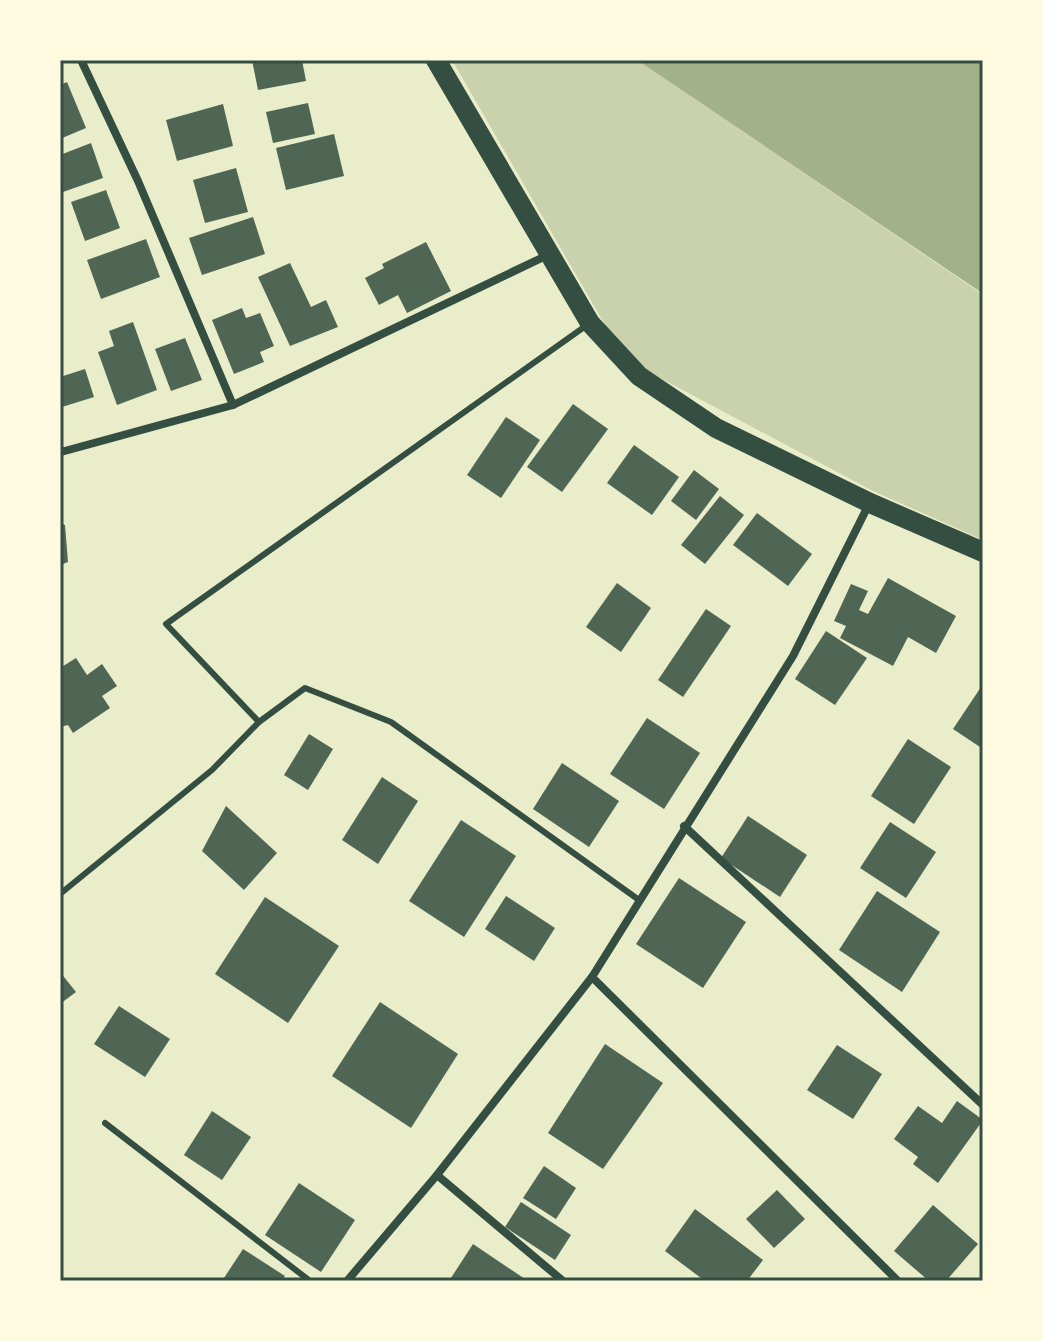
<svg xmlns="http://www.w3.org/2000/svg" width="1043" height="1341" viewBox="0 0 1043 1341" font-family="Poppins,sans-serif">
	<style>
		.green { fill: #cad2ad }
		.water { fill: #a3b18a }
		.building { fill: #4f6655 }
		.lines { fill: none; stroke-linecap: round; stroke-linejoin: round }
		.service { stroke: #344e41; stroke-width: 6 }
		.minor { stroke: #344e41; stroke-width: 8 }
		.primary { stroke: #344e41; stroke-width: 20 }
		.neatline { fill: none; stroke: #344e41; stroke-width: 3 }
	</style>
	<rect width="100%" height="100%" fill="#e9edc9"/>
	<polygon class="green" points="452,60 637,60 982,294 983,540 871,490 647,371 613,337 601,318"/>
	<polygon class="water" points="637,60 983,60 983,295 982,293"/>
	<g class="building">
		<polygon points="252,60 302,60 306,81 258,90"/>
		<polygon points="67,82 86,128 60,139 60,85"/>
		<polygon points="308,103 315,134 273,143 266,112"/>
		<polygon points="223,104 233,146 177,161 166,120"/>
		<polygon points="334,134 344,176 286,190 276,148"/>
		<polygon points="91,143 103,178 60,193 60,155"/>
		<polygon points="236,168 248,212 205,223 193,180"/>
		<polygon points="106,190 120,228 85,241 71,202"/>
		<polygon points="253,217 265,254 202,275 189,238"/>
		<polygon points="146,239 160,277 101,299 87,260"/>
		<polygon points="426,242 451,291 407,313 398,295 379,305 365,278 384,268 382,264"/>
		<polygon points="290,263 311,307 326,300 338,327 290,346 258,277"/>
		<polygon points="242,308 246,318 260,313 274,346 260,352 264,362 234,374 212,320"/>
		<polygon points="133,322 157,390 117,405 98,352 114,346 109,331"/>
		<polygon points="185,338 202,380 171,391 155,349"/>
		<polygon points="85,369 94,397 62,407 60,377"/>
		<polygon points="573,404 608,429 562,492 527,467"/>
		<polygon points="506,417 540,440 501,498 467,475"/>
		<polygon points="634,445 679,477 652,515 607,483"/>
		<polygon points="694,470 719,489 696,520 671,501"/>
		<polygon points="720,496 744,515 705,564 681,545"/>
		<polygon points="757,513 812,554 788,586 733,545"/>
		<polygon points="60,523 65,525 68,562 60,565"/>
		<polygon points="888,578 956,616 936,653 908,637 893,666 840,638 846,626 834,621 851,584 868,591 859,610 868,614"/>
		<polygon points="617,583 651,608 621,652 586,627"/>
		<polygon points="706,609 731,626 683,697 658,680"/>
		<polygon points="826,631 867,658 835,705 795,679"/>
		<polygon points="76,658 87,675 102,664 117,686 102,696 110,708 73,733 68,725 60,727 60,668"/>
		<polygon points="983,684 983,749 953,729"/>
		<polygon points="647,718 700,753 664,809 610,774"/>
		<polygon points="309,734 333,749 308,790 284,775"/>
		<polygon points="908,739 951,767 914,824 871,796"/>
		<polygon points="562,763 619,801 589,847 533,809"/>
		<polygon points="382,777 418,801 378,864 342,840"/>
		<polygon points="226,806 277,853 244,890 202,851"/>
		<polygon points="748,816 807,855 780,897 721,858"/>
		<polygon points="461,820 516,856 464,937 409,901"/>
		<polygon points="890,822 936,852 906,898 860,868"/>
		<polygon points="679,878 746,922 703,988 636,944"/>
		<polygon points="877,891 940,932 902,992 839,950"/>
		<polygon points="506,896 555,928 534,961 485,929"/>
		<polygon points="265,897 339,946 288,1023 215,974"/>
		<polygon points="60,972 76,992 60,1004"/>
		<polygon points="380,1002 458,1054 411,1128 332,1076"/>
		<polygon points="119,1006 170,1039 145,1077 94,1044"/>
		<polygon points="605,1044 663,1083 603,1169 548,1133"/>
		<polygon points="837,1045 882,1074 853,1119 807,1090"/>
		<polygon points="957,1101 983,1120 938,1183 913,1164 918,1157 894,1139 918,1106 942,1123"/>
		<polygon points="212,1111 251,1137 222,1180 184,1155"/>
		<polygon points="544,1166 576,1188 556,1219 523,1198"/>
		<polygon points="299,1183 355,1220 321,1272 265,1235"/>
		<polygon points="777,1190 805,1219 774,1248 746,1219"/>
		<polygon points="521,1202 571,1235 555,1260 505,1227"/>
		<polygon points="933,1205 978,1244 946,1281 929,1281 894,1251"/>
		<polygon points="695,1209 763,1260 747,1281 705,1281 665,1251"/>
		<polygon points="473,1244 525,1279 524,1281 449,1281"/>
		<polygon points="243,1249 285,1276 282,1281 222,1281"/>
	</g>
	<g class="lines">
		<g class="service">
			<polyline points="259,722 166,624 587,325"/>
			<polyline points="60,894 212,770 259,722 305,688 391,722 639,900"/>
			<polyline points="105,1123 310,1281"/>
		</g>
		<g class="minor">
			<polyline points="81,60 138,181 233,405"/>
			<polyline points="60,449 61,452 233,405 548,255"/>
			<polyline points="684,826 983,1105"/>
			<polyline points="592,977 898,1281"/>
			<polyline points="437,1175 563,1281"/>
			<polyline points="347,1281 437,1175 592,977 793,656 869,504"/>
		</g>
		<polyline class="primary" points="436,60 590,323 639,376 716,428 870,503 983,552"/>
	</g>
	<rect width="1043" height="1341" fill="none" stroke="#fefae0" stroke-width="124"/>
	<rect x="62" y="62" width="919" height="1217" class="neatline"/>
</svg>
